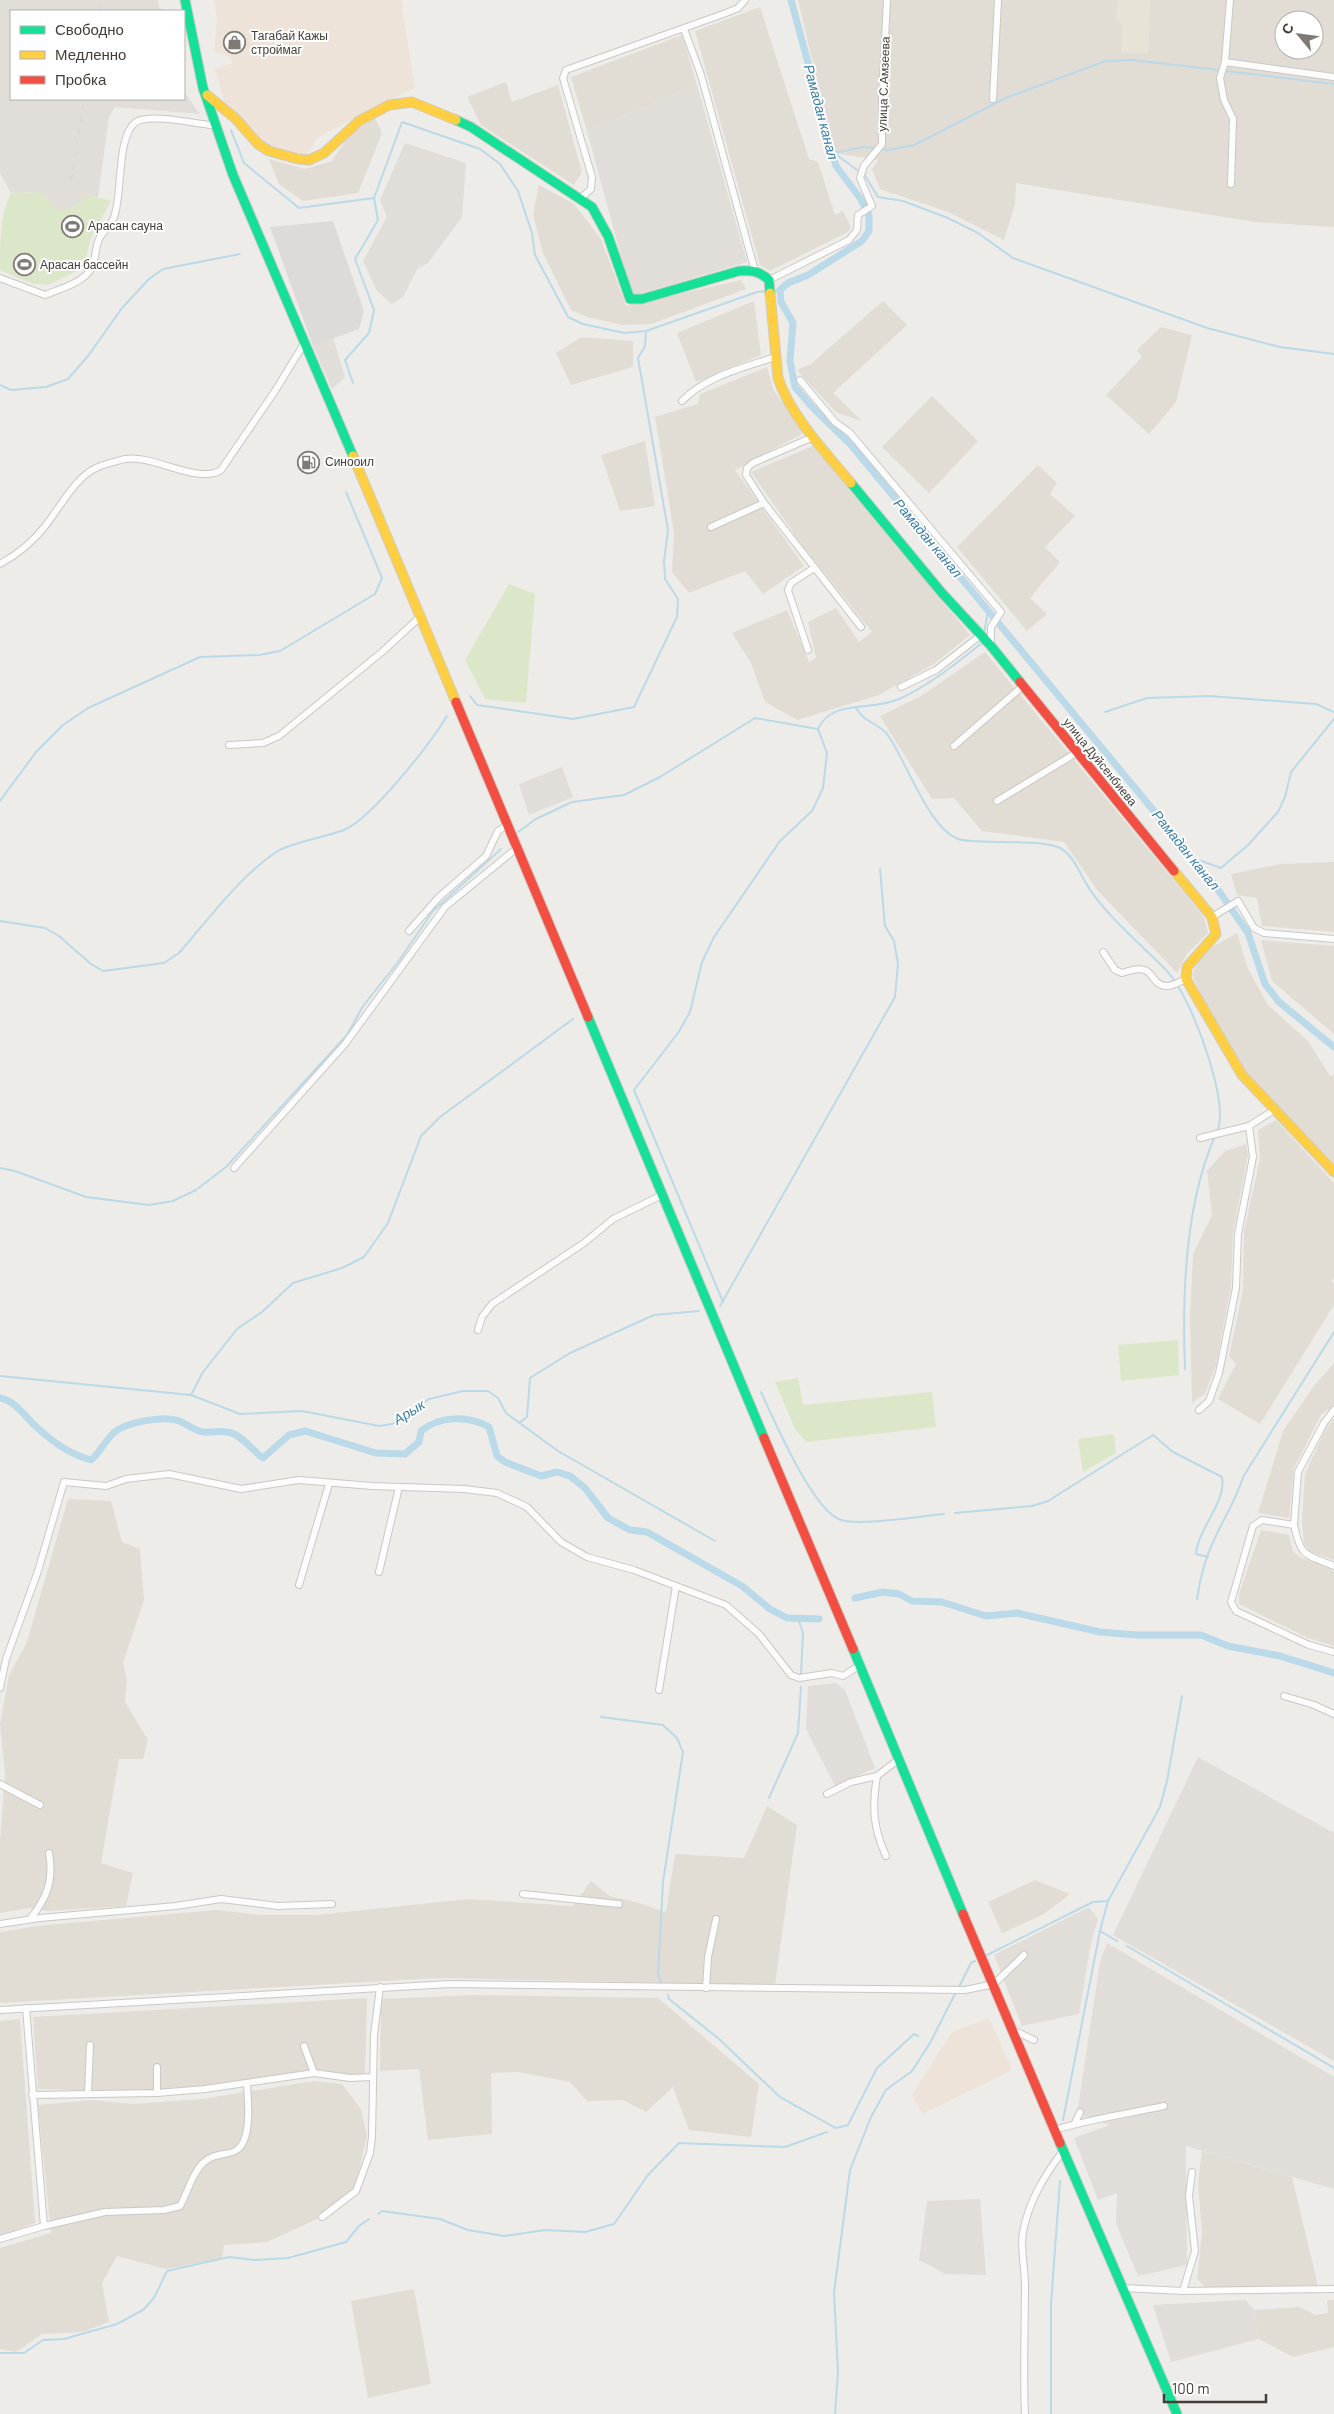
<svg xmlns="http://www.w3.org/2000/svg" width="1334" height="2414" viewBox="0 0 1334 2414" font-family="Barlow,sans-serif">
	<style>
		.residential { fill: #e1ddd5; fill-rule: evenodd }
		.commercial { fill: #ede3d8 }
		.industrial { fill: #e1ddd9 }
		.education { fill: #e8e3d7 }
		.green { fill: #dce7c9 }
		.parking { fill: #dddbd8 }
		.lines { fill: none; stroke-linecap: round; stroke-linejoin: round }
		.stream { stroke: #bad9e9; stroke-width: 2 }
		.canal { stroke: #bad9e9; stroke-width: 7 }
		.street-casing { stroke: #cac8c4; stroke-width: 8 }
		.fast-casing { stroke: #cfcbc2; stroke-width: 11 }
		.slow-casing { stroke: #cfcbc2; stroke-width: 11 }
		.jam-casing { stroke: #cfcbc2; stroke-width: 11 }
		.street { stroke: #fcfcfc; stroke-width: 6 }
		.fast { stroke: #16e098; stroke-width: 9 }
		.slow { stroke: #ffcf43; stroke-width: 9 }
		.jam { stroke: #f24e42; stroke-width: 9 }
		.rail { stroke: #d8d8d7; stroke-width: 2; stroke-dasharray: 6 6; stroke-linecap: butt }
		.labels { text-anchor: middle; stroke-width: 4; stroke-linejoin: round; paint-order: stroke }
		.poi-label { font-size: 12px; fill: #433d35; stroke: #fff; text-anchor: start }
		.street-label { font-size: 12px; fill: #433d35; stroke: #fff }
		.water-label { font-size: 14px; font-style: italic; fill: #377ca6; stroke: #fff }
	</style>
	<rect width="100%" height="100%" fill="#eeece8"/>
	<g class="residential">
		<path d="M 798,0 L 1334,0 L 1334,227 L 1254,222 L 1016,183 L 1015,204 L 1004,240 L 948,212 L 880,189 L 872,169 L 878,160 L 834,153 ZM 1284,20 L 1314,20 L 1314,50 L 1284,50 Z"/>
		<polygon points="760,7 809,159 818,162 835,215 843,211 851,228 846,233 770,271 760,265 695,31"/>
		<polygon points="682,35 697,85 587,131 571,77"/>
		<polygon points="506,82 512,102 558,85 582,172 574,185 481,125 467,97"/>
		<polygon points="375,118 382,133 358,193 303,201 279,184 269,159 305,169 332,161 350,134"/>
		<polygon points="539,185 574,204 601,239 626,306 741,280 746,289 651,324 622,325 587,317 571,310 543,253 533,215"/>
		<polygon points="754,301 761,355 696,382 677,333"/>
		<polygon points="883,301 907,325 833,393 862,421 837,413 797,370 811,364"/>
		<polygon points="1161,327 1192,335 1176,402 1149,434 1106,395 1142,357 1137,350"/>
		<polygon points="582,337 633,341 633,367 571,385 556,353"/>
		<polygon points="767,367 774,391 804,433 735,470 804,566 763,594 745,571 689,593 672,572 674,533 655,417 698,404 700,394"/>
		<polygon points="932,396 978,441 929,493 882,447"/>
		<polygon points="645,441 655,506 620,511 601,455"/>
		<polygon points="813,446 970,635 934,664 879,695 797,720 765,702 751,663 732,633 787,610 809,662 816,658 808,622 836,608 859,642 872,632 802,545 751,472"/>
		<polygon points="1038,465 1057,483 1050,494 1075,516 1045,547 1060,562 1030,598 1047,614 1027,631 957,547"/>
		<polygon points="985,652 1204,917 1208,933 1187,954 1177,973 1098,891 1064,842 982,831 954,798 932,799 880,716 921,696"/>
		<polygon points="1334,862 1334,932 1262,926 1257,898 1237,895 1231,874 1281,864"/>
		<polygon points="1237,933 1248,969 1268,1005 1308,1041 1330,1076 1334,1074 1334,1163 1253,1084 1207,1007 1192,975 1197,964 1212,947"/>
		<polygon points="1261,940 1334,946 1334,1034 1272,981"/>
		<polygon points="1276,1120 1334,1183 1334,1278 1331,1281 1334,1283 1334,1305 1260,1424 1218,1399 1236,1364 1229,1356 1243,1290 1244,1231 1260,1159 1258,1130"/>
		<polygon points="1246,1144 1248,1155 1233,1233 1231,1286 1216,1365 1205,1394 1192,1403 1190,1317 1193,1254 1212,1215 1207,1171 1225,1151"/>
		<polygon points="1334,1363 1334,1405 1321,1415 1294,1468 1289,1518 1258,1513 1283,1431 1314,1386"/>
		<polygon points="1334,1419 1334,1560 1310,1552 1304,1543 1302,1521 1305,1474 1326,1428"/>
		<polygon points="68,1499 111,1501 122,1542 140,1549 144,1600 123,1663 127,1680 125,1702 148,1740 143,1759 119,1759 101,1863 133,1873 126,1906 48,1911 29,1908 0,1913 0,1842 5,1774 0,1724 9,1675 27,1642"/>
		<polygon points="1261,1530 1289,1535 1293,1552 1302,1558 1334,1571 1334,1646 1308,1638 1239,1604 1239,1594"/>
		<polygon points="767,1806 797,1825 775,1985 436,1978 0,2003 0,1932 37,1926 216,1910 261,1915 317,1915 468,1899 573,1906 591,1881 610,1896 639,1903 666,1912 675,1854 744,1858"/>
		<polygon points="1035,1880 1070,1894 1044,1914 1002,1933 988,1902"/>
		<polygon points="475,1995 658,1998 759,2084 751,2137 689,2130 673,2087 646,2112 623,2100 587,2101 570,2082 519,2072 491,2073 492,2134 428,2140 419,2069 380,2071 381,1999"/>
		<polygon points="367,1998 365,2075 304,2071 193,2088 132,2092 38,2089 33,2017"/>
		<polygon points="20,2019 35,2223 0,2236 0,2021"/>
		<polygon points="314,2081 342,2084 361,2109 367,2136 356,2184 341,2202 315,2220 267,2242 224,2245 222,2259 166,2269 117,2256 102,2283 109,2322 83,2332 42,2334 16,2352 0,2349 0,2248 51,2233 38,2105 94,2100 132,2104 202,2099"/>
		<polygon points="1202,2151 1292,2177 1318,2286 1206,2288 1197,2279 1202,2233 1198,2182"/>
		<polygon points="414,2289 431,2384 368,2398 351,2301"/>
		<polygon points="1334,2300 1334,2347 1293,2357 1259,2339 1255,2310 1299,2307 1316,2315 1328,2313 1327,2301"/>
	</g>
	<g class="commercial">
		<polygon points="214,0 401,0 415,88 318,137 307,155 269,147 225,104 215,69 233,63 229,56 214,52 217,19"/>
		<polygon points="989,2018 1012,2070 923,2114 912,2095 952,2032"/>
	</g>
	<g class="industrial">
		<polygon points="0,0 158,0 159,8 171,11 11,11 11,99 184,99 184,92 200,114 115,107 109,117 98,197 88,195 71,209 56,209 42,192 11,193 0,173"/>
		<polygon points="697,85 747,262 632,296 587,131"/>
		<polygon points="405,143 466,163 462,217 428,263 417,269 403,297 392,304 377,291 363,261 387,217 380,200"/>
		<polygon points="333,338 345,377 332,389 313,346"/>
		<polygon points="562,767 573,797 529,815 519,784"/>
		<polygon points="836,1683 845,1690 875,1768 835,1786 806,1729 808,1686"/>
		<polygon points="1198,1757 1334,1833 1334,2061 1113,1935"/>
		<polygon points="1089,1907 1098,1919 1091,1943 1079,2014 1022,2026 994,1955"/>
		<polygon points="1107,1943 1334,2077 1334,2189 1186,2146 1187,2265 1138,2276 1116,2223 1117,2193 1098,2200 1074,2138 1110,2125 1077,2114 1100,1962"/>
		<polygon points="980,2199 986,2275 946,2274 919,2260 927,2201"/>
		<polygon points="1245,2300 1255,2310 1259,2339 1171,2362 1153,2305"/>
	</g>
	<polygon class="education" points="1118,0 1150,0 1148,53 1121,52 1122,22 1116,21"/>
	<g class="green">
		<path d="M 42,192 L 57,209 L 71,209 L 88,195 L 111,201 L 90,240 L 85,264 L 75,272 L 48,285 L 33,284 L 0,270 C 0,245 0,212 11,193 Z"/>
		<polygon points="509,584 535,594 526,703 485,699 465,660"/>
		<polygon points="1178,1340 1179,1375 1121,1381 1118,1345"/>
		<polygon points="798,1378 803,1405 932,1392 936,1427 806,1442 795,1429 775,1382"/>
		<polygon points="1114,1434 1116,1453 1083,1472 1078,1439"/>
	</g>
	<polygon class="parking" points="333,221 364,311 359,329 313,346 270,227"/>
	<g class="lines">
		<g class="stream">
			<polyline points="231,130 244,163 299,208 374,198"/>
			<polyline points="880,149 888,150 914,145 1008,97 1106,61 1133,60 1334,84"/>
			<polyline points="834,153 860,172"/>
			<polyline points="834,153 863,147 875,148"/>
			<polyline points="864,174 878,197 903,201 948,218 978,233 1013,258 1207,328 1280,347 1334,354"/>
			<polyline points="773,291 780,290"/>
			<polyline points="353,383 345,360 369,333 374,310 355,259 378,220 374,198 402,122 480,149 500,164 518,191 532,233 535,255 568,317 583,324 624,333 646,331 757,292 768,291"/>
			<polyline points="0,385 11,390 46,387 68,379 88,356 122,308 149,279 163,269 240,254"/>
			<polyline points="984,633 988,611"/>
			<polyline points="470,696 477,705 573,719 634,707 677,617 678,599 665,579 664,561 668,530 638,358 645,346 646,331"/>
			<path d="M 856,708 C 865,723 878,723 887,734 C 907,761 930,834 962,840 C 986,844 1042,839 1060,848 C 1073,855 1080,873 1087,885 C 1106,916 1141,944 1167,971 L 1175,981"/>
			<polyline points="1105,712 1147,698 1209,696 1316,704 1334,712"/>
			<polyline points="0,801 36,752 63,725 88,708 200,657 259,655 280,651 375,594 382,578 346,492"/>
			<polyline points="518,832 536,819 572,802 624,795 660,777 755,718 818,729"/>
			<polyline points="1193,858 1221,868 1248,845 1278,812 1285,797 1291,772 1334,719"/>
			<path d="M 0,921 L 45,928 L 59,936 L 91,964 L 103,971 L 164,963 L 179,953 C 209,919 238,878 276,852 C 289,843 326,837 344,830 C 373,817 430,744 447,716"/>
			<path d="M 1177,985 C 1195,1011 1230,1104 1217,1132"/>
			<polyline points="0,1168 15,1171 86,1197 149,1205 173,1201 196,1190 226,1167 347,1035 363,1006 398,962 433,911 501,849"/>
			<path d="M 723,1302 L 634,1090 L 678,1033 L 690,1012 L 702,962 L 714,937 L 780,841 L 812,811 L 823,788 L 827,753 L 818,729 C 832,698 872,712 899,699 C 930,685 955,664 982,643 L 982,640"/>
			<polyline points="720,1306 895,997 898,964 894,941 885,926 880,869"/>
			<path d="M 1185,1369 C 1182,1296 1185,1204 1215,1136"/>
			<polyline points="0,1376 191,1395 240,1414 302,1411 379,1426 392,1424 429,1399 463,1391 488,1391 498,1398 506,1413 558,1451 715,1541"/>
			<path d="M 761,1392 C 774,1420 813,1511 841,1520 C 860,1526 921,1516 944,1514"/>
			<polyline points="191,1395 203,1372 237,1329 262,1312 293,1283 342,1268 364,1257 388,1223 421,1136 440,1117 573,1019"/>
			<polyline points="519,1423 527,1417 530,1378 570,1353 654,1315 699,1311"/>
			<path d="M 955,1513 L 1032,1506 L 1048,1501 L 1153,1435 L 1173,1452 L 1222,1477 C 1227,1502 1198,1528 1196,1554 L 1208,1557"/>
			<path d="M 1197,1599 C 1200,1578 1205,1558 1214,1540 C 1224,1518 1236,1500 1243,1477 L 1334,1332"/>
			<polyline points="798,1618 803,1633 801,1675"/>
			<polyline points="601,1717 663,1725 677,1738 683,1752 663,1882 658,1974 662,1984"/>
			<polyline points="769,1798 798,1733 801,1687"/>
			<polyline points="1100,1931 1117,1941"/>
			<polyline points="1127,1946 1334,2068"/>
			<polyline points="987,1955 1093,1902 1108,1901"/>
			<polyline points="959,1987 971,1963 975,1961"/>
			<polyline points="668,1995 669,1999 719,2039 780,2097 836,2128 848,2125 877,2068 914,2034 918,2036"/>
			<polyline points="1063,2120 1100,1931 1108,1901 1160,1807 1167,1781 1182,1696"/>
			<polyline points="378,2214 382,2211 440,2219 468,2230 504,2236 545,2230 585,2232 614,2224 648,2175 679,2143 785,2147 827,2132"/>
			<polyline points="0,2353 24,2353 43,2340 64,2339 117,2324 143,2310 154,2298 167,2271 229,2257 255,2260 288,2258 346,2242 359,2226 369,2219"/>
			<polyline points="835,2414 838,2372 834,2293 850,2170 871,2117 886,2090 912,2071 930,2043 955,1994"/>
			<polyline points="1051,2414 1051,2304 1060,2181"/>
		</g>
		<g class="canal">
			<polyline points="791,0 836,166 860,198 869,215 869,231 862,241 808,275 788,283 780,290 781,302 793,323 790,361 795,387 812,407 851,445 1212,881 1248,933 1265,984 1279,1002 1334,1047"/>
			<path d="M 0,1398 C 18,1402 26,1419 40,1430 C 54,1443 73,1455 91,1460 C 101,1452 106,1438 116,1431 C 129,1422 165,1415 179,1421 C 187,1424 196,1432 204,1432 C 215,1433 223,1429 234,1434 C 246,1440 252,1450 263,1458 L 289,1435 L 305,1431 L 376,1453 L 405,1454 L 419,1442 L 421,1431 C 439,1416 468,1415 489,1427 L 497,1456 L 505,1462 L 541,1476 L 557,1472 L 570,1476 L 585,1488 L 608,1518 L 630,1530 L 647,1532 L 661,1540 L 742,1586 L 770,1609 L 787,1618 L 819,1619"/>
			<polyline points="855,1598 883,1592 899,1594 912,1601 942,1602 986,1616 1017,1613 1100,1632 1137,1635 1201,1635 1228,1646 1280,1656 1334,1673"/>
		</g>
		<defs>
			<g id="street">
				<polyline points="1230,0 1225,62 1334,77"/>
				<polyline points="684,29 701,75 755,271"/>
				<polyline points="1225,62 1220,78 1224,100 1233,119 1231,184"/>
				<polyline points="993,99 998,0"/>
				<polyline points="581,198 591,189 592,177 563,78 566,70 726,13 738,8 745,0"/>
				<path d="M 0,278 L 45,295 C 59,289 83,283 91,269 C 96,260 95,248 99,239 C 103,232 111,225 114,217 C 123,194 116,136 136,122 C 150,113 198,124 216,126"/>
				<polyline points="769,280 849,240 857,230 858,215 872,206 860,178 864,166 882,144 882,98 887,0"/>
				<polyline points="800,380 835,422 850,433 1001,612 991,627 991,646"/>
				<path d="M 682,401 C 706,376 743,368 775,357"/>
				<polyline points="813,437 753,463 747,468 746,475 764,503 861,627"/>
				<polyline points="711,527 764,503"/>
				<path d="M 0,564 C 18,554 33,542 46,525 C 60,507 73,482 92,470 C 102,464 114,462 125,459 C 153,454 198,485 221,470 L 275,391 L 305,342"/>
				<polyline points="808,650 788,590 791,583 814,568"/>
				<polyline points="901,687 936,670 981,635"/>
				<polyline points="229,745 263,743 279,736 382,652 420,617"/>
				<polyline points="954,746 1023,686"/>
				<polyline points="997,801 1076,753"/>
				<polyline points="1212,917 1238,901 1254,928 1264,933 1334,939"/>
				<polyline points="409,931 439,897 486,856 498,831 507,825"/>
				<path d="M 1103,952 L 1115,970 L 1122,973 C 1159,960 1146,985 1167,986 C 1173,986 1181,981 1186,979"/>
				<polyline points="1200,1138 1249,1126 1274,1110"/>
				<polyline points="234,1168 345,1044 445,907 517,848"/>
				<polyline points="478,1330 482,1317 492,1304 584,1243 613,1219 662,1195"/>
				<polyline points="1199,1410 1209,1401 1219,1373 1236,1288 1238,1234 1253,1157 1249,1126"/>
				<polyline points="1294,1525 1298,1472 1324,1423 1334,1410"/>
				<path d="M 1334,1566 C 1305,1554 1301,1558 1294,1525 L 1262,1520 L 1253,1526 L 1231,1602 L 1236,1611 L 1309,1645 L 1334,1652"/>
				<polyline points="379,1572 399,1487"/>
				<polyline points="299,1585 329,1484"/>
				<polyline points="0,1688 6,1659 38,1571 64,1482 106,1486 126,1479 169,1474 241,1489 299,1480 372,1486 464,1489 497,1493 527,1507 561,1542 587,1557 634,1570 726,1605 759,1634 791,1675 799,1678 832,1673 843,1676 860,1665"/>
				<polyline points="659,1690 676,1586"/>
				<polyline points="1284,1696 1314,1705 1334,1714"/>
				<path d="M 877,1776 C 872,1807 873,1828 886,1856"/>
				<polyline points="0,1784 40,1805"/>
				<polyline points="827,1794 851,1782 877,1776 899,1759"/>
				<polyline points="523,1894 619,1904"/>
				<path d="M 30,1919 C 47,1898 54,1880 49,1853"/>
				<polyline points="0,1924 40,1918 176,1906 221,1899 278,1906 332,1904"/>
				<polyline points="706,1988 708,1957 716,1919"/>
				<polyline points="26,2008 44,2226"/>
				<polyline points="0,2010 450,1984 965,1990 994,1984 1024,1955"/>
				<polyline points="1013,2030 1034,2040"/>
				<polyline points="304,2046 314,2073"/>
				<polyline points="157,2067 157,2093"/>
				<polyline points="88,2093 90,2045"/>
				<polyline points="32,2095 157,2093 205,2089 314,2073 350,2078 372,2077"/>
				<polyline points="1075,2123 1080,2112"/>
				<path d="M 1054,2130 C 1090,2119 1127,2114 1164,2106"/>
				<polyline points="322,2217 356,2191 370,2153 372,2137 374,2035 380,1987"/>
				<path d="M 0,2239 L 44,2226 L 105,2212 L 164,2210 L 180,2206 C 188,2192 192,2173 204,2162 C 213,2154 223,2155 233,2152 C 253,2145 248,2102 247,2084"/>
				<polyline points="1123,2288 1183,2291 1334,2289"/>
				<polyline points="1183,2291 1195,2251 1189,2196 1192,2172"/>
				<path d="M 1025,2414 C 1023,2371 1025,2328 1025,2285 C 1025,2268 1020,2248 1023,2232 C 1029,2201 1044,2176 1063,2151"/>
			</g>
			<g id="fast">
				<polyline points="185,0 203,88 233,175 353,456"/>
				<path d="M 456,120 L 471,127 L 592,207 L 608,236 L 630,299 L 642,299 L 739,271 C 752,270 759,271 769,280 L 770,293"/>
				<polyline points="851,483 942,593 991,646 1020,682"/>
				<polyline points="588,1017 764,1438"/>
				<polyline points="853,1649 963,1914"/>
				<polyline points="1060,2143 1177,2414"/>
			</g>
			<g id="slow">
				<polyline points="207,95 236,119 258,144 269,151 298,159 309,160 324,153 359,121 389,105 412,102 456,120"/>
				<path d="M 770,293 L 778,378 C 790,415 826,453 851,483"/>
				<polyline points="353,456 456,702"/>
				<polyline points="1174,871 1212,917 1216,934 1187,967 1186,979 1242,1075 1334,1172"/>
			</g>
			<g id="jam">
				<polyline points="1020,682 1174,871"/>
				<polyline points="456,702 588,1017"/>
				<polyline points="764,1438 853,1649"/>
				<polyline points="963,1914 1060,2143"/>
			</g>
		</defs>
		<use href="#street" class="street-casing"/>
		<use href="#fast" class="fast-casing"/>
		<use href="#slow" class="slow-casing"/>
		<use href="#jam" class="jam-casing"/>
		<use href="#street" class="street"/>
		<use href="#fast" class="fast"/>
		<use href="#slow" class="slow"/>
		<use href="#jam" class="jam"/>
		<g class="rail">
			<polyline points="99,11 101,0"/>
			<polyline points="71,181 84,99"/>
		</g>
	</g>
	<defs>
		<symbol id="shop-ring" viewBox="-11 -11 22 22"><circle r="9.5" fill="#fff" stroke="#7f7a74" stroke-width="1.5"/><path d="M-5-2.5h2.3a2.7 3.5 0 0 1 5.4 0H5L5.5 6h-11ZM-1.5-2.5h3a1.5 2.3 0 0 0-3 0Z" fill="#7f7a74"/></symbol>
		<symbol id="stadium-ring" viewBox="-11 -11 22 22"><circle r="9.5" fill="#fff" stroke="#7f7a74" stroke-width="1.5"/><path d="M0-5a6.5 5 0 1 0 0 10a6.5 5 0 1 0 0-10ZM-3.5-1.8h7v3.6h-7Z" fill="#7f7a74"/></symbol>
		<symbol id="fuel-ring" viewBox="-11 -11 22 22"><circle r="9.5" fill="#fff" stroke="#7f7a74" stroke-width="1.5"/><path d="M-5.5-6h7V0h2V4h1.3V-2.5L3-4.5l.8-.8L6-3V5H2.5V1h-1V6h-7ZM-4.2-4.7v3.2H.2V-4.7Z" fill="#7f7a74"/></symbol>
	</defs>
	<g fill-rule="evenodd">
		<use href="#shop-ring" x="222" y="30" width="25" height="25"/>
		<use href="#stadium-ring" x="60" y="214" width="25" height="25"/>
		<use href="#stadium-ring" x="12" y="252" width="25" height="25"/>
		<use href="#fuel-ring" x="296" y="450" width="25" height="25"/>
	</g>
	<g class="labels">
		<g class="poi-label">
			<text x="251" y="40">Тагабай Кажы<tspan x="251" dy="14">строймаг</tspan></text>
			<text x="88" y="230">Арасан сауна</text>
			<text x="40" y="269">Арасан бассейн</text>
			<text x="325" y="466">Синооил</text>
		</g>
		<g class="street-label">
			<text transform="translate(884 84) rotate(-88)" y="4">улица С.Амзеева</text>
			<text transform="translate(1100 762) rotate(51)" y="4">улица Дуйсенбиева</text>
		</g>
		<g class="water-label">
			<text transform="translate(821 112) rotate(75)" y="5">Рамадан канал</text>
			<text transform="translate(928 538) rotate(50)" y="5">Рамадан канал</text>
			<text transform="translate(1186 850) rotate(51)" y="5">Рамадан канал</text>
			<text transform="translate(409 1412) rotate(-32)" y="5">Арык</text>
		</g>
	</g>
	<rect x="10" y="10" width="175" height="90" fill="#ffffff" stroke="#b4b1ae"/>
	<rect x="20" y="26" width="25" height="8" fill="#16e098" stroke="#b4b1ae"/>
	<text x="55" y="35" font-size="15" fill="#433d35">Свободно</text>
	<rect x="20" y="51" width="25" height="8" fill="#ffcf43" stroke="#b4b1ae"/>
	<text x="55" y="60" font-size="15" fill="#433d35">Медленно</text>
	<rect x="20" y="76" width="25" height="8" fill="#f24e42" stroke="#b4b1ae"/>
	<text x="55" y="85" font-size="15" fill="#433d35">Пробка</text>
	<g transform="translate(1299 35) rotate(299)"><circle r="24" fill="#ffffff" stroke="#b4b1ae"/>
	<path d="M0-4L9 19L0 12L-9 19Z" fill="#7f7a74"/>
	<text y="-8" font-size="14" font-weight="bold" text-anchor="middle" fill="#433d35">С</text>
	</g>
	<path d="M1164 2394v8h102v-8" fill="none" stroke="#433d35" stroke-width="2.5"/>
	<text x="1172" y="2394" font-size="15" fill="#433d35" stroke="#ffffff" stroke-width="4" paint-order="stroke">100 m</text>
</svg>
